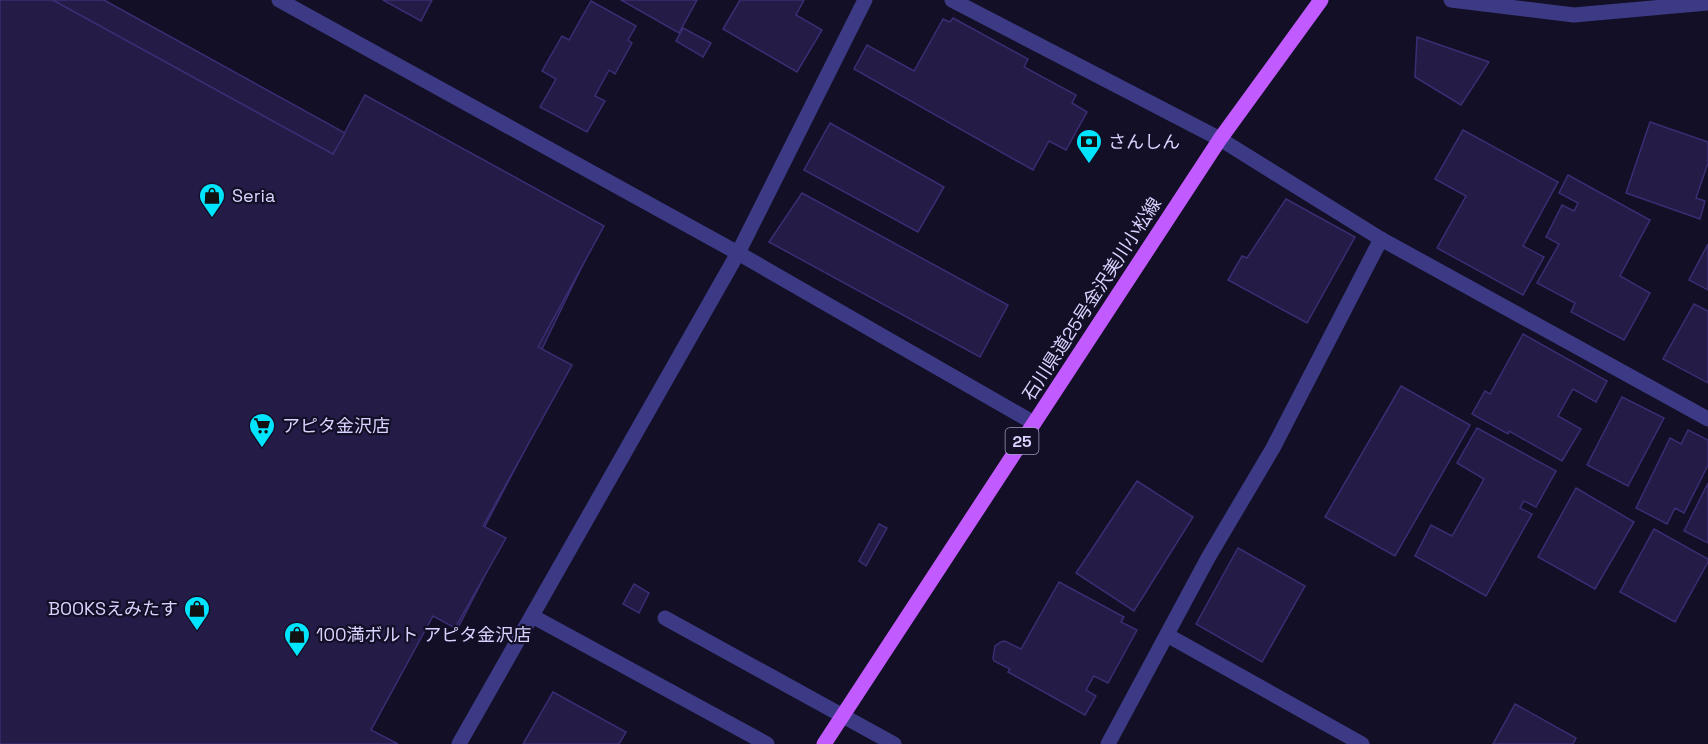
<svg xmlns="http://www.w3.org/2000/svg" width="1708" height="744" viewBox="0 0 1708 744" font-family="'Space Grotesk','Noto Sans JP',sans-serif">
	<style>
		.building { fill: #241b47; stroke: #3b2d73; stroke-width: 1.5 }
		.lines { fill: none; stroke-linecap: round; stroke-linejoin: round }
		.minor { stroke: #3d3a85; stroke-width: 15 }
		.major { stroke: #c25bff; stroke-width: 15 }
		.labels { text-anchor: middle; stroke-width: 4.5; stroke-linejoin: round; paint-order: stroke }
		.shield { fill: #130f26; stroke: #9e99be; stroke-width: 1.5 }
		.shield-label { font-size: 16px; font-weight: bold; fill: #d9d4ff }
		.poi-label { font-size: 18px; fill: #d9d4ff; stroke: #130f26; text-anchor: start }
		.street-label { font-size: 18px; fill: #d9d4ff; stroke: #130f26 }
	</style>
	<rect width="100%" height="100%" fill="#130f26"/>
	<g class="building">
		<polygon points="0,0 39,0 331,157 366,99 602,225 541,351 566,371 484,528 502,542 459,626 432,612 366,733 388,744 0,744"/>
		<polygon points="0,0 53,0 333,154 365,95 604,226 538,347 572,365 483,526 506,538 455,628 433,616 371,730 398,744 0,744"/>
		<polygon points="53,0 104,0 345,133 333,154"/>
		<polygon points="383,0 432,0 421,21"/>
		<polygon points="621,0 697,0 679,33"/>
		<polygon points="740,0 804,0 796,15 822,30 797,72 723,29"/>
		<polygon points="591,1 636,26 628,40 632,43 615,74 609,70 595,96 605,101 587,132 540,107 556,79 542,71 562,36 569,40"/>
		<polygon points="953,18 1028,59 1024,67 1076,95 1072,103 1087,112 1066,150 1049,141 1033,170 854,69 867,45 914,71 943,19 950,22"/>
		<polygon points="683,28 711,43 703,57 676,41"/>
		<polygon points="1417,37 1489,62 1461,105 1415,77"/>
		<polygon points="1650,122 1708,142 1708,163 1696,198 1705,201 1700,219 1626,193"/>
		<polygon points="830,123 944,187 918,232 804,170"/>
		<polygon points="1463,130 1558,182 1523,246 1544,257 1523,295 1437,248 1466,196 1435,179"/>
		<polygon points="1568,175 1650,220 1620,276 1650,293 1624,340 1571,312 1575,303 1537,283 1559,244 1546,237 1562,205 1574,211 1578,203 1559,193"/>
		<polygon points="802,193 1008,305 980,357 769,242"/>
		<polygon points="1286,199 1355,237 1307,323 1228,280 1242,256 1247,258"/>
		<polygon points="1708,244 1708,290 1689,280"/>
		<polygon points="1694,304 1708,311 1708,383 1663,359"/>
		<polygon points="1523,334 1607,381 1596,402 1573,389 1558,416 1581,429 1562,461 1509,431 1508,434 1472,414 1485,391 1490,394"/>
		<polygon points="1401,386 1470,425 1395,556 1325,517"/>
		<polygon points="1622,397 1664,418 1628,486 1587,465"/>
		<polygon points="1477,428 1556,471 1536,507 1524,501 1520,508 1532,514 1486,596 1415,556 1431,525 1452,536 1484,479 1457,463"/>
		<polygon points="1688,430 1708,440 1708,465 1684,513 1675,508 1667,524 1636,508 1670,438 1681,444"/>
		<polygon points="1137,481 1193,517 1134,611 1076,573"/>
		<polygon points="1708,483 1708,543 1684,531"/>
		<polygon points="1576,488 1634,522 1595,589 1538,557"/>
		<polygon points="879,524 887,528 866,566 859,561"/>
		<polygon points="1654,529 1708,559 1708,562 1675,622 1620,592"/>
		<polygon points="1238,548 1305,586 1262,662 1196,624"/>
		<polygon points="1059,582 1124,617 1121,622 1137,630 1108,683 1094,676 1086,690 1096,696 1085,715 1008,672 1010,669 994,661 993,658 995,646 1001,642 1005,641 1021,649"/>
		<polygon points="634,584 649,593 639,613 623,604"/>
		<polygon points="553,692 626,732 619,744 523,744"/>
		<polygon points="1515,704 1576,738 1573,744 1493,744"/>
	</g>
	<g class="lines">
		<g class="minor">
			<polyline points="279,0 738,253 1034,423"/>
			<polyline points="952,0 1220,139 1381,239 1708,419"/>
			<polyline points="1451,0 1574,15 1708,3"/>
			<polyline points="532,616 767,744"/>
			<polyline points="665,618 894,744"/>
			<polyline points="1167,635 1362,744"/>
			<polyline points="459,744 738,253 865,0"/>
			<polyline points="1108,744 1208,558 1273,448 1381,239"/>
		</g>
		<polyline class="major" points="824,744 1220,139 1321,0"/>
	</g>
	<defs>
		<symbol id="bank-pin" viewBox="-11 -11 22 30"><path d="M0 17L-7.5 6A9.5 9.5 0 1 1 7.5 6Z" fill="#00e5ff" stroke="#130f26"/><path d="M-6-4H6V4H-6ZM0-2.3a2.3 2.3 0 1 0 0 4.6a2.3 2.3 0 1 0 0-4.6Z" fill="#111"/></symbol>
		<symbol id="shop-pin" viewBox="-11 -11 22 30"><path d="M0 17L-7.5 6A9.5 9.5 0 1 1 7.5 6Z" fill="#00e5ff" stroke="#130f26"/><path d="M-5-2.5h2.3a2.7 3.5 0 0 1 5.4 0H5L5.5 6h-11ZM-1.5-2.5h3a1.5 2.3 0 0 0-3 0Z" fill="#111"/></symbol>
		<symbol id="supermarket-pin" viewBox="-11 -11 22 30"><path d="M0 17L-7.5 6A9.5 9.5 0 1 1 7.5 6Z" fill="#00e5ff" stroke="#130f26"/><path d="M-6-5.5h2.5l.6 2H6L4.5 2H-2.5L-4.4-4H-6ZM-1.5 3.2a1.3 1.3 0 1 0 .1 0ZM3 3.2a1.3 1.3 0 1 0 .1 0Z" fill="#111"/></symbol>
	</defs>
	<g fill-rule="evenodd">
		<use href="#bank-pin" x="1074" y="127" width="30" height="40"/>
		<use href="#shop-pin" x="197" y="181" width="30" height="40"/>
		<use href="#supermarket-pin" x="247" y="411" width="30" height="40"/>
		<use href="#shop-pin" x="182" y="594" width="30" height="40"/>
		<use href="#shop-pin" x="282" y="620" width="30" height="40"/>
	</g>
	<g class="labels">
		<rect class="shield" x="1005.5" y="428" width="33" height="26" rx="4.5"/>
		<g class="shield-label">
			<text x="1022" y="447">25</text>
		</g>
		<g class="poi-label">
			<text x="1108" y="148">さんしん</text>
			<text x="232" y="202">Seria</text>
			<text x="282" y="432">アピタ金沢店</text>
			<text x="178" y="615" text-anchor="end">BOOKSえみたす</text>
			<text x="316" y="641">100満ボルト アピタ金沢店</text>
		</g>
		<g class="street-label">
			<text transform="translate(1092 299) rotate(-57)" y="6">石川県道25号金沢美川小松線</text>
		</g>
	</g>
</svg>
